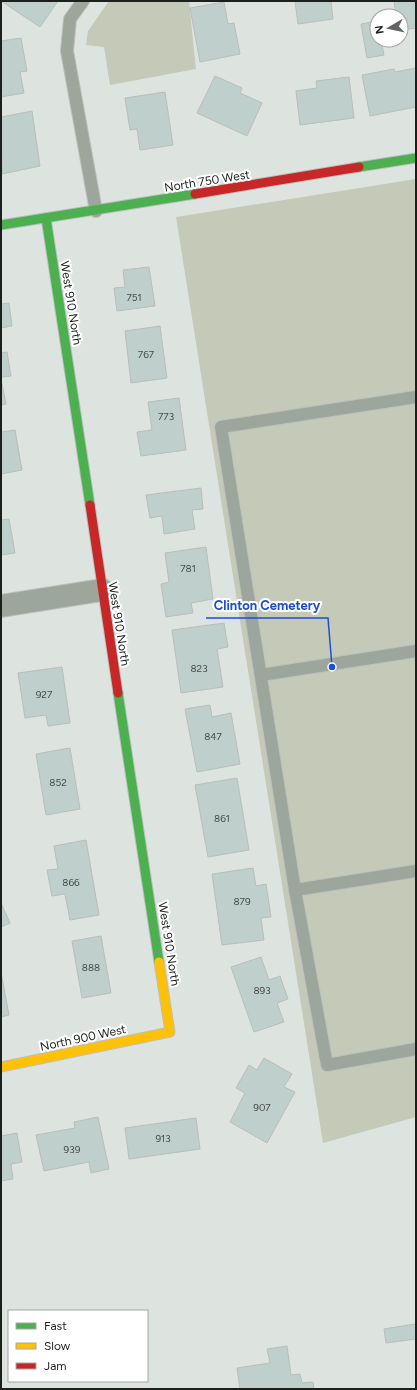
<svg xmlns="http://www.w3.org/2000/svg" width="417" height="1390" viewBox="0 0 417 1390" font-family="Figtree,sans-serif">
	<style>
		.green { fill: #c4cab7 }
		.building { fill: #bfcfcb; stroke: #b8bebb }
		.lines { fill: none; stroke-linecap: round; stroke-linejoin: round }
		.lane-casing { stroke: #bbc0bd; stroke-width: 14 }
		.street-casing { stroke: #bbc0bd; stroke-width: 24 }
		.fast-casing { stroke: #bbc0bd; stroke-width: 11 }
		.slow-casing { stroke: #bbc0bd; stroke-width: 11 }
		.jam-casing { stroke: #bbc0bd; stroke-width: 11 }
		.lane { stroke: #9ca69c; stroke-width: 12 }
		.street { stroke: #9ca69c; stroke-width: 22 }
		.fast { stroke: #4caf50; stroke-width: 9 }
		.slow { stroke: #ffc107; stroke-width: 9 }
		.jam { stroke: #c62828; stroke-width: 9 }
		.labels { text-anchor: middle; stroke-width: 4; stroke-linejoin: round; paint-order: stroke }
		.number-label { font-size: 10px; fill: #454d4a }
		.street-label { font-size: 12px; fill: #1b201d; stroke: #fff }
		.leader { fill: none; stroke: #1d4ed8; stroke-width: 1.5 }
		.callout-dot { fill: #1d4ed8; stroke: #fff; stroke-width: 1.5 }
		.callout-label { font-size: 13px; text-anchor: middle; font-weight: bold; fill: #1d4ed8; stroke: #fff; stroke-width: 4; stroke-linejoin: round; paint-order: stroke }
	</style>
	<rect width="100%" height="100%" fill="#dde4e0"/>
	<g class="green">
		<polygon points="109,1 189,1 196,69 110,85 104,47 86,45 88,31"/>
		<polygon points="416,179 416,1117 323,1143 176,217"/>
	</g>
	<g class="building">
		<polygon points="1,1 58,1 40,27"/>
		<polygon points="295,1 331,1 333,19 298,24"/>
		<polygon points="394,1 416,1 416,28 401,30 401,16 396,16"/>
		<polygon points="224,2 228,24 234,23 240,54 200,62 190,8"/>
		<polygon points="377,21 377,40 381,40 384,55 367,58 361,24"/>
		<polygon points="21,38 27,71 20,72 24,93 1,97 1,41"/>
		<polygon points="416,68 416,107 370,116 362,75 394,69 395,72"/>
		<polygon points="215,76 242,88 240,93 262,103 247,136 197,113"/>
		<polygon points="349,77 354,118 300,125 296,91 317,88 316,81"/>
		<polygon points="165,92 173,145 140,150 137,129 130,130 125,98"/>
		<polygon points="32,111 40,166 2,174 1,117"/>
		<polygon points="149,267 155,306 117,311 114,288 125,287 123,270"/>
		<polygon points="9,303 12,326 1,328 1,304"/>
		<polygon points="160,326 167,378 131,383 125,331"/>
		<polygon points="7,352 11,376 1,377 1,353"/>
		<polygon points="1,379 6,404 1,405"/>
		<polygon points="179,398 186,450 141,456 137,432 152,430 148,402"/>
		<polygon points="15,430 22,470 1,474 1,432"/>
		<polygon points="201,488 203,509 192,510 195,529 164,534 162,516 150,518 146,495"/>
		<polygon points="9,519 15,553 1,555 1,520"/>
		<polygon points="206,547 213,599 191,603 193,613 166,617 161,584 169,582 165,553"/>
		<polygon points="224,623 228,647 217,649 223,687 181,693 172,630"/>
		<polygon points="62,667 70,723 48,726 46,715 25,718 18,673"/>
		<polygon points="210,705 212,717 231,713 240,764 197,772 185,709"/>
		<polygon points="70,748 80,809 46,815 36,754"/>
		<polygon points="237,778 249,850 208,857 195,785"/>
		<polygon points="86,840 99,915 70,920 65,894 52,896 47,870 58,869 54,846"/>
		<polygon points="253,868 256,886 266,884 271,917 261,918 264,940 222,945 212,874"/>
		<polygon points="1,903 10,923 1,927"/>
		<polygon points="101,936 111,993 82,998 72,941"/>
		<polygon points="261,957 269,980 280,976 288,999 277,1003 284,1022 254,1032 231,967"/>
		<polygon points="1,972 9,1015 1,1017"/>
		<polygon points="264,1058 292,1074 284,1087 295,1092 267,1143 230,1122 245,1093 236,1088 249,1065 257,1070"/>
		<polygon points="98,1117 109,1169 91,1173 89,1162 44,1171 36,1135 75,1128 74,1122"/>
		<polygon points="196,1118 200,1149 129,1159 125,1128"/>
		<polygon points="17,1133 22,1162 11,1164 13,1179 1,1181 1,1136"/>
		<polygon points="415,1324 416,1339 386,1343 384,1329"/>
		<polygon points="287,1346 291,1375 300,1374 302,1383 313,1382 314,1389 240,1389 237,1368 270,1363 267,1349"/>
	</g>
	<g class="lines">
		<defs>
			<g id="lane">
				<polyline points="83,1 70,19 67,51 96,211"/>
				<polyline points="416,397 221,427 295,890 327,1065 416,1049"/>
				<polyline points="261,675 416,651"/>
				<polyline points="295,890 416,871"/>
			</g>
			<polyline id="street" points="1,606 102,590"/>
			<g id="fast">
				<polyline points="359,167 416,158"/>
				<polyline points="46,218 90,505"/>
				<polyline points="1,225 195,194"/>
				<polyline points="118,693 159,962"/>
			</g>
			<polyline id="slow" points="1,1067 170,1032 159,962"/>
			<g id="jam">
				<polyline points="195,194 359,167"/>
				<polyline points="90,505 118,693"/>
			</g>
		</defs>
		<use href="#lane" class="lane-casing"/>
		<use href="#street" class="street-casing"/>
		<use href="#fast" class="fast-casing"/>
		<use href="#slow" class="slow-casing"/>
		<use href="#jam" class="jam-casing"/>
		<use href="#lane" class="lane"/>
		<use href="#street" class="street"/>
		<use href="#fast" class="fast"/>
		<use href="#slow" class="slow"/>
		<use href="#jam" class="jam"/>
	</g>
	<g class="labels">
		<g class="number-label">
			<text x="134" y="301">751</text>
			<text x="146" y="358">767</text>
			<text x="166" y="420">773</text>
			<text x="188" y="572">781</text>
			<text x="199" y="672">823</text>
			<text x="44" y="698">927</text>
			<text x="213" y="740">847</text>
			<text x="58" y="786">852</text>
			<text x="222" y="822">861</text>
			<text x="71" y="886">866</text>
			<text x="242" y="905">879</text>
			<text x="91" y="971">888</text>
			<text x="262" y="994">893</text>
			<text x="262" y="1111">907</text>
			<text x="163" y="1142">913</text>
			<text x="72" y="1153">939</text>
		</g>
		<g class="street-label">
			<text transform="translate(207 181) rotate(-9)" y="4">North 750 West</text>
			<text transform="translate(71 303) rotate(81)" y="4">West 910 North</text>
			<text transform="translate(119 624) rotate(81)" y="4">West 910 North</text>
			<text transform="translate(169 944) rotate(81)" y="4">West 910 North</text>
			<text transform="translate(83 1038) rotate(-12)" y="4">North 900 West</text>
		</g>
	</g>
	<path class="leader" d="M332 667L328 618H206"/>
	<circle class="callout-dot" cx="332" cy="667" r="4"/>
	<g class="callout-label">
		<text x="267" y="610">Clinton Cemetery</text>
	</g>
	<rect width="417" height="1390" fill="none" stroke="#1b201d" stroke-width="4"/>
	<rect x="8" y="1310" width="140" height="72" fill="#ffffff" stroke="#a4a6a5"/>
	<rect x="16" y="1323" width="20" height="6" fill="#4caf50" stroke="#a4a6a5"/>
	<text x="44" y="1330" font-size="12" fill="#1b201d">Fast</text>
	<rect x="16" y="1343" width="20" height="6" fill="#ffc107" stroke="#a4a6a5"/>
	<text x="44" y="1350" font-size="12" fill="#1b201d">Slow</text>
	<rect x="16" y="1363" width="20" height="6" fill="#c62828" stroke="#a4a6a5"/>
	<text x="44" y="1370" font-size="12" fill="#1b201d">Jam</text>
	<g transform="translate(389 28) rotate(261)"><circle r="19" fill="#ffffff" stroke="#a4a6a5"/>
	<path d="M0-3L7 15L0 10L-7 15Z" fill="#5f6561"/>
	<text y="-6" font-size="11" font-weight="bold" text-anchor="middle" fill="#1b201d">N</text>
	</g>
</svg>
